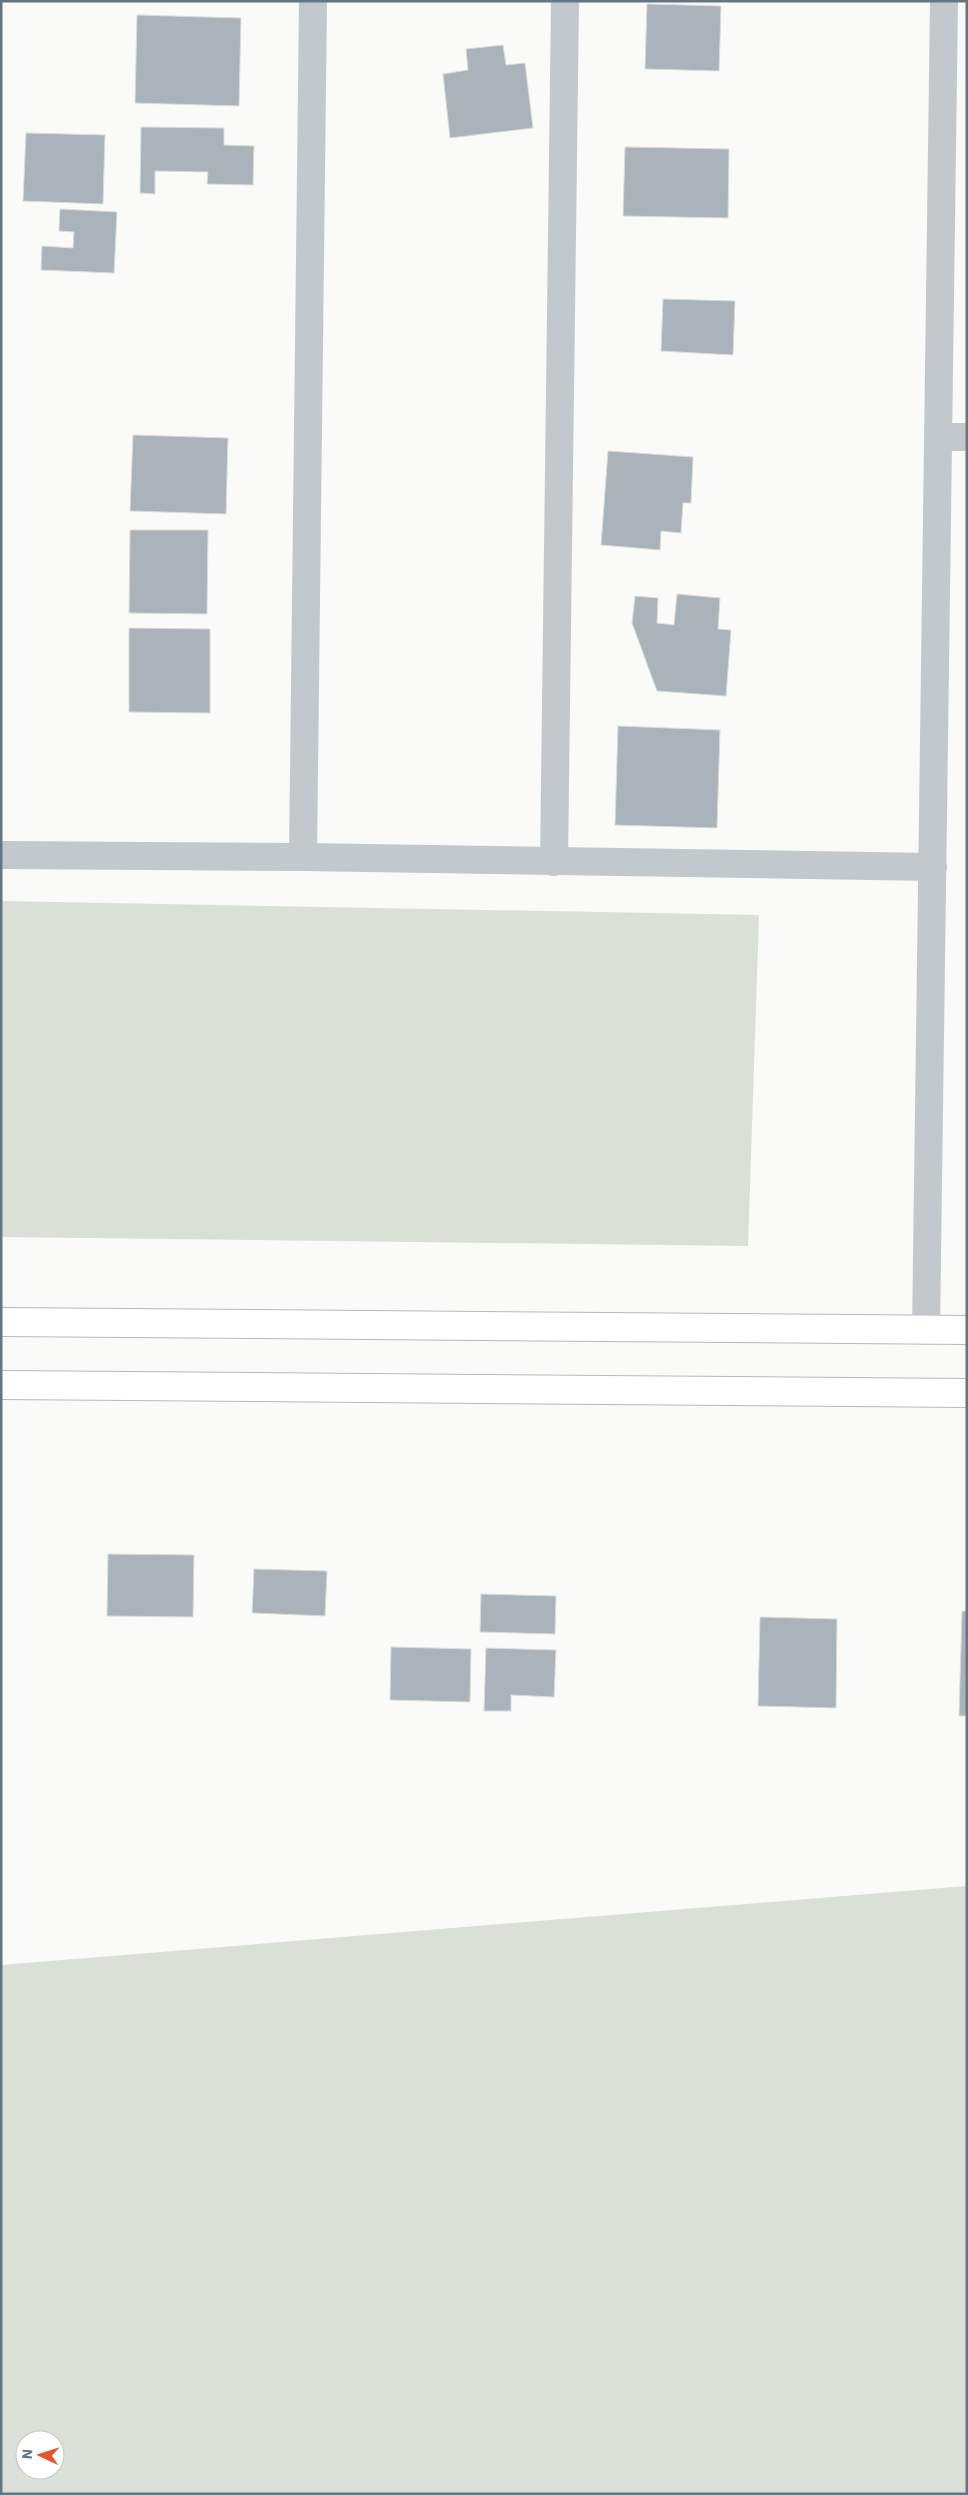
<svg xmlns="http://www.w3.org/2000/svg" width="968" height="2495" viewBox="0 0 968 2495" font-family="'IBM Plex Sans',sans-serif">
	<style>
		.green { fill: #dadfd7; fill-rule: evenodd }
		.building { fill: #aab3b9; stroke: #dcdcda }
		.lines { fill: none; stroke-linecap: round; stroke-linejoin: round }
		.major-casing { stroke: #b5babe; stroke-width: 30 }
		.minor { stroke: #c3c8cc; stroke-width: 28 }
		.major { stroke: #fff; stroke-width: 28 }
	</style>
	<rect width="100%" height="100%" fill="#fafaf8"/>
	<g class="green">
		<polygon points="1,901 759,915 748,1246 1,1237"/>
		<path d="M 967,1886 L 967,2494 L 1,2494 L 1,1965 ZM 25,2440 L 55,2440 L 55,2470 L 25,2470 Z"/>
	</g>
	<g class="building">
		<polygon points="647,4 721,6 719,71 645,69"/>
		<polygon points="137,15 241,18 239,106 135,103"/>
		<polygon points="503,45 506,65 525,63 533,128 450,138 443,74 468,70 466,49"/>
		<polygon points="141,127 224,128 224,145 254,146 253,185 207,184 208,172 155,171 155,194 140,193"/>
		<polygon points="26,133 105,135 103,204 23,201"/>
		<polygon points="625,147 729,149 728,218 623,216"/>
		<polygon points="60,209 117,212 114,273 41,270 42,246 73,248 74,232 59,231"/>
		<polygon points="663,299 735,301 733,355 661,351"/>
		<polygon points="133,435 228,438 226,514 130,511"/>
		<polygon points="608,451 693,457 691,503 683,503 681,533 661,531 660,550 601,545"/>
		<polygon points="130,530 208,530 207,614 129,613"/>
		<polygon points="677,594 720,598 718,629 731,630 726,696 657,691 632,623 635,596 658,598 657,623 674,625"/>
		<polygon points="129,628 210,629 210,713 129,712"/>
		<polygon points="618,726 720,730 717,828 615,825"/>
		<polygon points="108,1554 194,1555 193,1617 107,1616"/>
		<polygon points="254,1569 327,1571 325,1616 252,1613"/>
		<polygon points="481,1594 556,1596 555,1634 480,1632"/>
		<polygon points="962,1611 967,1611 967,1716 959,1716"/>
		<polygon points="760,1617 837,1619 836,1708 758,1706"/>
		<polygon points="391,1647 471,1649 470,1702 390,1700"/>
		<polygon points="486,1648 556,1650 554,1697 511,1695 511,1711 484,1711"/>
	</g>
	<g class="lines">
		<defs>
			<g id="major">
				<polyline points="1,1322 967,1330"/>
				<polyline points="1,1385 967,1393"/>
			</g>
		</defs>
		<use href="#major" class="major-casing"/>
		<g class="minor">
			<polyline points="939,437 967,437"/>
			<polyline points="1,855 303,857 933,867"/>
			<polyline points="303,857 313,1"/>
			<polyline points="554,862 565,1"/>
			<polyline points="926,1331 944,1"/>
		</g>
		<use href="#major" class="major"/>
	</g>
	<rect width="968" height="2495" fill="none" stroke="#657683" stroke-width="5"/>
	<g transform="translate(40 2455) rotate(274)"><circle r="24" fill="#ffffff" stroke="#c1c8cd"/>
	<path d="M0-4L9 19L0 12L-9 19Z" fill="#e4572e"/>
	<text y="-8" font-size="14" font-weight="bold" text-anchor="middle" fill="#657683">N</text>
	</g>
</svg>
